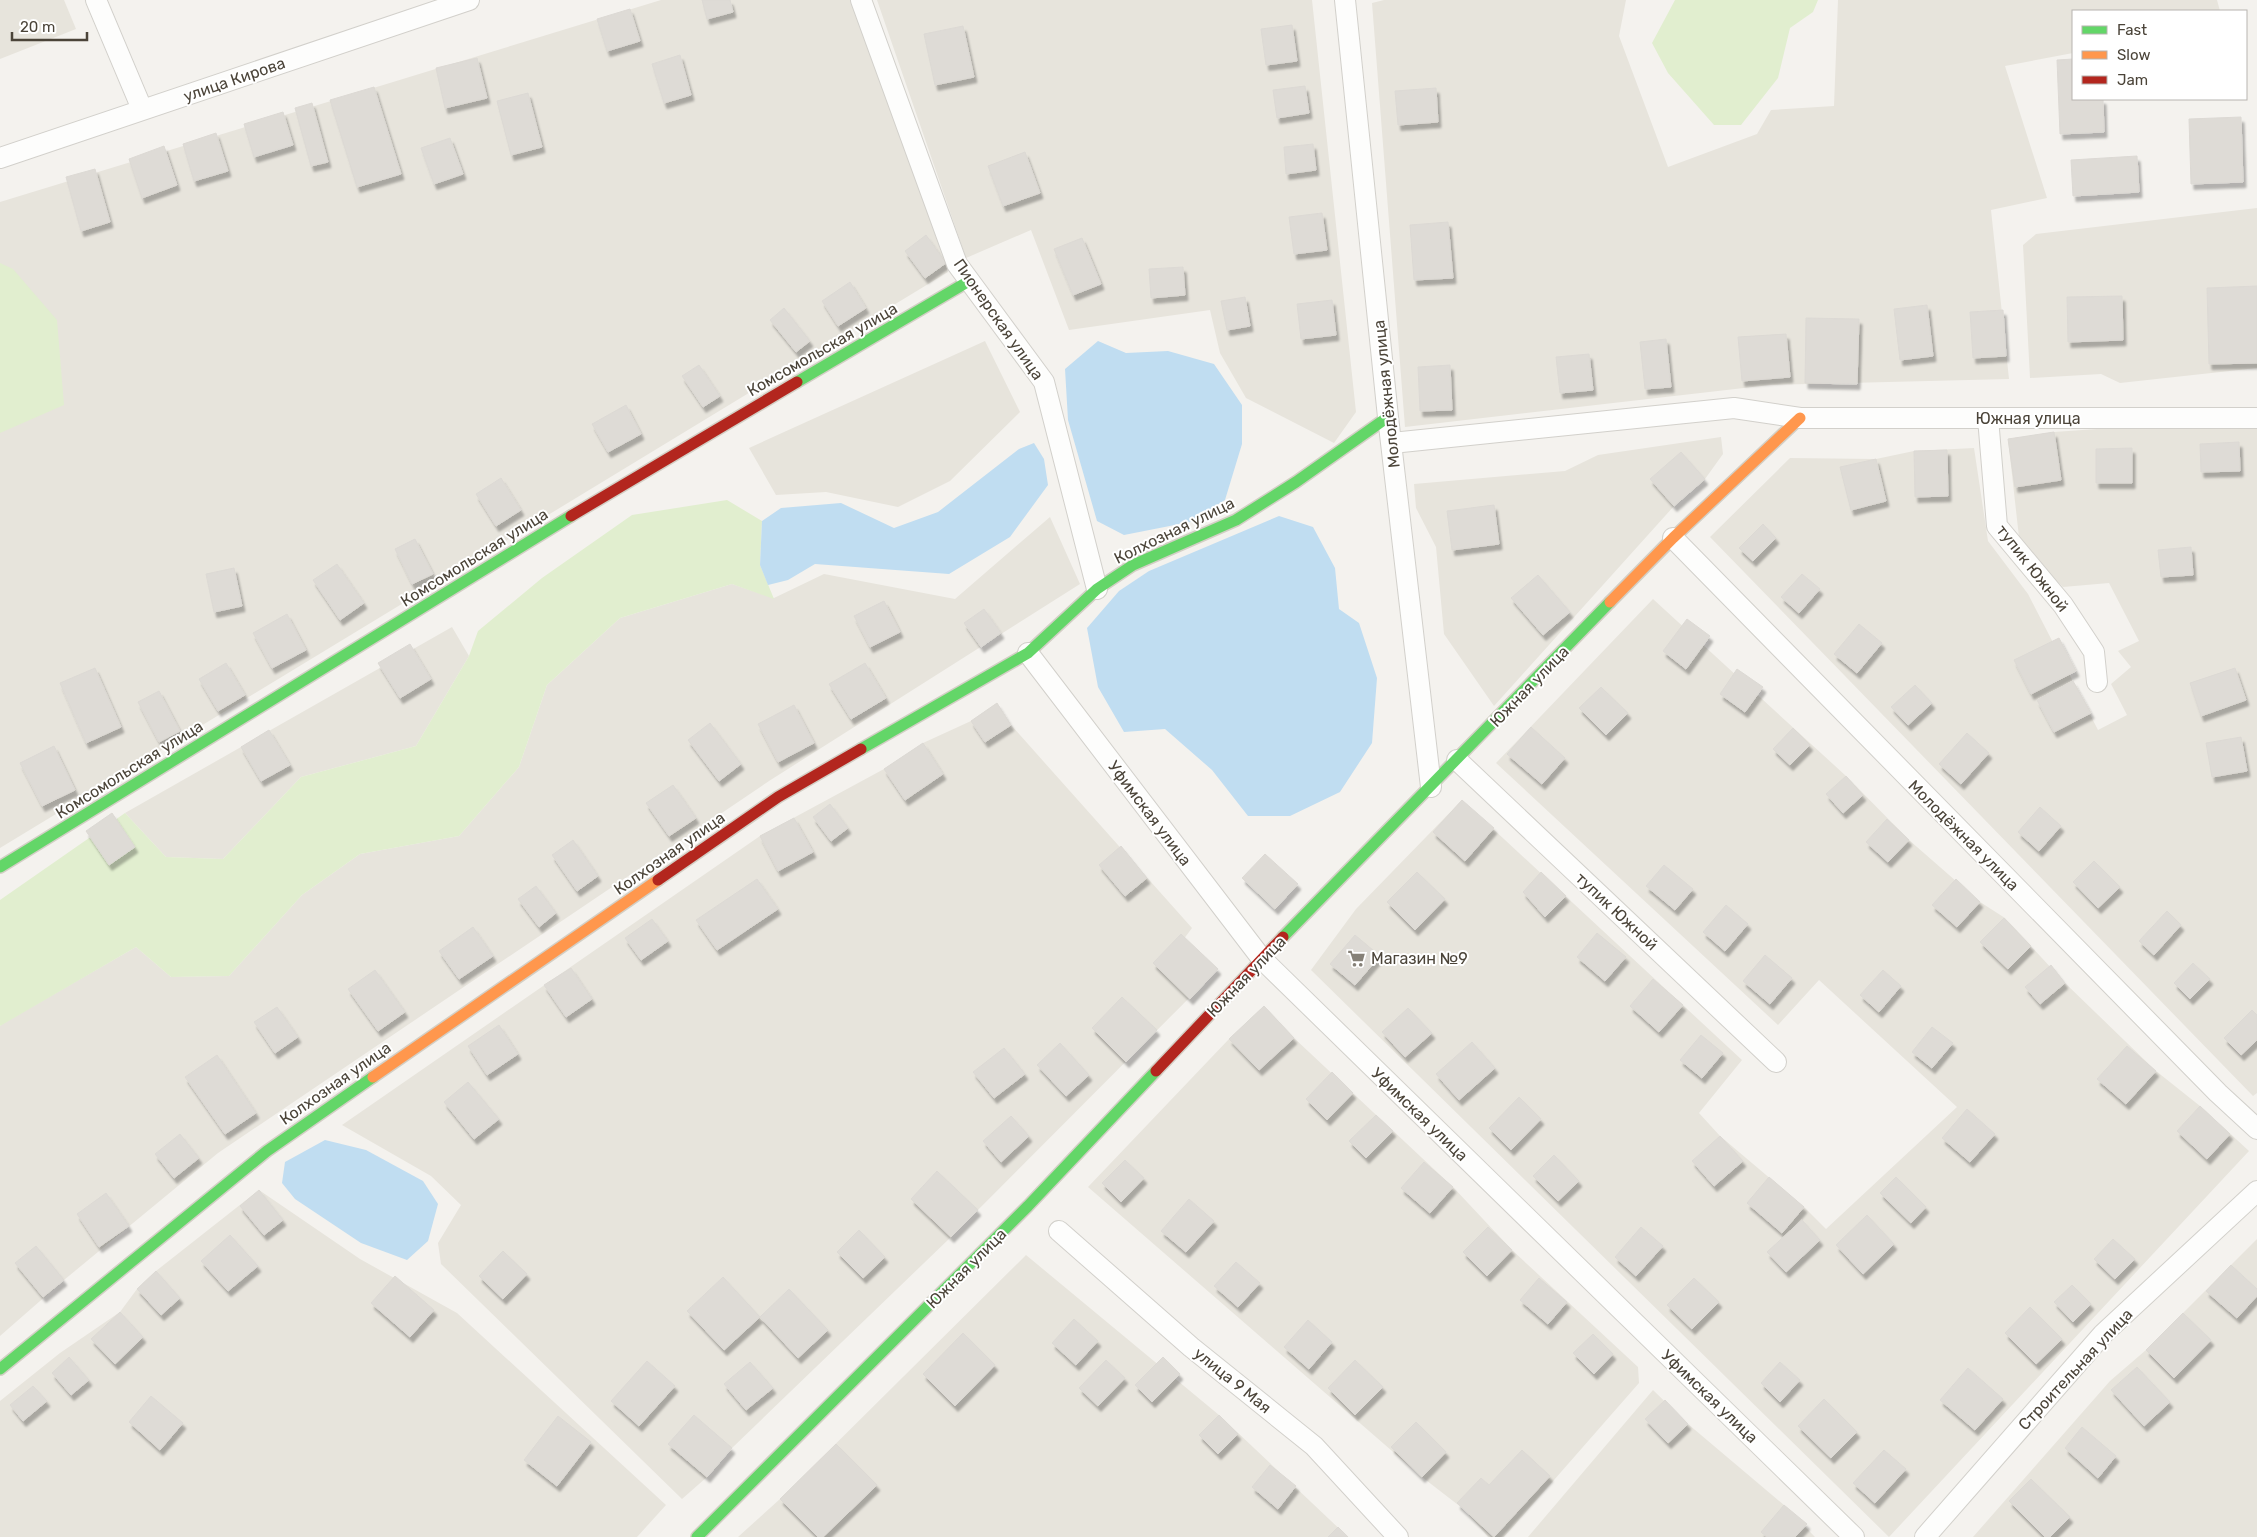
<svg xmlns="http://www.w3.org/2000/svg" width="2257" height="1537" viewBox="0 0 2257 1537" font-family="Rubik,sans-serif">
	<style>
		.residential { fill: #e7e4dc }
		.green { fill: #e1eecf }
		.water { fill: #c0ddf1 }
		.building { fill: #dedbd6; stroke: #dcd9d4; filter: url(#shadow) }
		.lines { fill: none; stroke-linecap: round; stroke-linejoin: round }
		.street-casing { stroke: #d2d0cb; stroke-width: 22 }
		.fast-casing { stroke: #d3cfc5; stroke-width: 14 }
		.slow-casing { stroke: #d3cfc5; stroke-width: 14 }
		.jam-casing { stroke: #d3cfc5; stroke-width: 14 }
		.street { stroke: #fdfdfc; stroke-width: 20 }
		.fast { stroke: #63d668; stroke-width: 11 }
		.slow { stroke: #ff974d; stroke-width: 11 }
		.jam { stroke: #b3261e; stroke-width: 11 }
		.labels { text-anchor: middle; stroke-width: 4; stroke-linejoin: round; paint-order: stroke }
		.street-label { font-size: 16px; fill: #4b4439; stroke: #fff }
		.poi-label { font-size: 16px; fill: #4b4439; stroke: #fff; text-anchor: start }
	</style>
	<defs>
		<filter id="shadow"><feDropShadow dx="3" dy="5.5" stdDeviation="1" flood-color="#0004"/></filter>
	</defs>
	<rect width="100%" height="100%" fill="#f4f2ee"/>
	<g class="residential">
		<polygon points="0,0 64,0 76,29 0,59"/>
		<polygon points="661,0 854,0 948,272 0,848 0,202"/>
		<polygon points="877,0 1312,0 1356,412 1334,443 1246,398 1220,353 1210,310 1069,330 1031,230 966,258"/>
		<polygon points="1384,0 1626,0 1619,36 1668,167 1757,134 1771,110 1834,106 1838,0 2217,0 2220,11 2073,11 2073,53 2005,66 2047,198 1991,210 2009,379 1770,385 1405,427 1372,3"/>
		<polygon points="2257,208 2257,368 2120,383 2101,374 2030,378 2023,245 2036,234"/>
		<polygon points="985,341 1020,412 950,481 898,507 826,492 776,495 749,448"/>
		<polygon points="2257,411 2257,1093 2253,1096 1710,537 1790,458 1876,459 1914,451 1974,448 1988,541 2028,594 2098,730 2127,715 2111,684 2131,667 2118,651 2139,641 2109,583 2063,587 2020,546 2008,439 2054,432 2168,424"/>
		<polygon points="1721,437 1723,454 1705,479 1674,506 1494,706 1444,634 1436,547 1416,508 1414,484 1565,471 1598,455"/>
		<polygon points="1050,517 1080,584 769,781 218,1153 64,1280 0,1336 0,1026 2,1024 136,947 171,977 229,976 302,895 360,854 459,836 519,767 547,685 620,618 732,584 774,598 824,574 955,599"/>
		<polygon points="1653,599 1846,776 1909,840 1980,902 2005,918 2065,983 2156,1071 2200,1106 2249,1151 1889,1537 1311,970 1356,909 1462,800 1742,1060 1699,1113 1720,1136 1804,1207 1826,1229 1957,1107 1819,980 1778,1025 1496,763"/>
		<polygon points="452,627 469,656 416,746 301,777 223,859 166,857 125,813"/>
		<polygon points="997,703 1011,725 1192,928 1183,940 1218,969 951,1237 732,1448 707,1477 682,1499 441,1264 438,1243 461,1205 431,1176 342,1125 760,836 884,769 923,743 971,721"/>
		<polygon points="1264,1006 1294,1038 1453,1187 1512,1250 1638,1367 1639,1383 1504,1537 1488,1537 1466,1511 1422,1477 1088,1187 1229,1039"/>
		<polygon points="259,1190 360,1259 457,1313 666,1505 637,1537 0,1537 0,1401 60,1353 120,1312 137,1289 156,1271"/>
		<polygon points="2257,1239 2257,1537 1973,1537 2110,1381 2146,1350"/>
		<polygon points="1026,1255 1219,1415 1348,1537 738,1537 780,1499"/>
		<polygon points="1653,1390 1688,1424 1784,1505 1815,1537 1528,1537"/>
	</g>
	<g class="green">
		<polygon points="1675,0 1818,0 1813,12 1790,28 1778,78 1741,125 1714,125 1668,73 1652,43"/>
		<polygon points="0,263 13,269 57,320 64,405 0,433"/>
		<polygon points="727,500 762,521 760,565 774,599 732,584 620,618 547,685 519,767 459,836 360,854 302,895 229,976 171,977 136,947 0,1026 0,900 125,813 166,857 223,859 301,777 416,746 469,656 478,631 542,578 632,515"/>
	</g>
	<g class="water">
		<polygon points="1098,341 1126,353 1168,351 1214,364 1242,405 1242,444 1225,500 1190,522 1124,535 1097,521 1068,420 1065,369"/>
		<polygon points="1034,443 1044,459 1048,485 1010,537 949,574 815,564 788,580 768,585 760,565 762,521 781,508 841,503 894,528 938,512 1019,449"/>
		<polygon points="1279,516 1313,527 1335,568 1339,609 1359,623 1377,678 1372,743 1340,792 1290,816 1248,816 1212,770 1165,729 1124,732 1098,687 1087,628 1119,591 1149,571"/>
		<polygon points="325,1140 366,1150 423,1181 438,1204 428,1241 407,1260 361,1243 295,1199 282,1183 285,1162"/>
	</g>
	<g class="building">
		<polygon points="702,0 730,0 733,12 707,19"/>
		<polygon points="630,9 640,41 607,51 597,19"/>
		<polygon points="1292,25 1297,61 1266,65 1261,29"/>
		<polygon points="963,26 974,77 935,85 924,34"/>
		<polygon points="680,55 691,95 664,103 652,64"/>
		<polygon points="477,58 487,98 445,108 436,68"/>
		<polygon points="2073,59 2073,99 2103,99 2104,132 2060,134 2057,60"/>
		<polygon points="1305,86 1309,113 1277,118 1273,90"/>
		<polygon points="374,87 401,174 357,187 330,100"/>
		<polygon points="1436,88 1438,122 1398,125 1395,91"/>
		<polygon points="528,93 542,147 511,155 497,101"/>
		<polygon points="312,103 328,162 311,166 295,108"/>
		<polygon points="283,112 293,145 254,157 244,124"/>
		<polygon points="2241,117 2243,182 2191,184 2189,119"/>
		<polygon points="216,133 228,171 194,181 183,144"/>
		<polygon points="450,138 463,174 434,184 421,148"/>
		<polygon points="1313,144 1316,170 1286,174 1284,147"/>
		<polygon points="164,146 177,185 142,198 129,159"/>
		<polygon points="1025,152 1040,193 1003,206 988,166"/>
		<polygon points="2137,156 2139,192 2073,196 2071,160"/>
		<polygon points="95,169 110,222 81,231 66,177"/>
		<polygon points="1322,213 1327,250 1294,254 1289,217"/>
		<polygon points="1448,222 1453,278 1414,280 1410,225"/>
		<polygon points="926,235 946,263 925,278 905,251"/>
		<polygon points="1082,238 1101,284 1073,295 1054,249"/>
		<polygon points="1183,267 1185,295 1151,298 1149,269"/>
		<polygon points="850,282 866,308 838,326 822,301"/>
		<polygon points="2257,286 2257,363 2209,364 2207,288"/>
		<polygon points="2122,296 2123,340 2068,342 2067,297"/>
		<polygon points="1245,297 1250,326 1227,330 1221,301"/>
		<polygon points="1332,300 1336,335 1301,339 1297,304"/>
		<polygon points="1927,305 1933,356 1900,360 1894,309"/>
		<polygon points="784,308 810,341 796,352 770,320"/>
		<polygon points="2003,310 2006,356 1973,358 1970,312"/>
		<polygon points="1806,318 1859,319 1857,384 1805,383"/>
		<polygon points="1786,334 1790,377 1742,381 1738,337"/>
		<polygon points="1666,339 1671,387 1645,389 1640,342"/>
		<polygon points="1589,354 1593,390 1560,393 1556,357"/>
		<polygon points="699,365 720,396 703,407 682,376"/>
		<polygon points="1450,365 1452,410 1420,411 1418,367"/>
		<polygon points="626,405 641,434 608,452 592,424"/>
		<polygon points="2054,432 2061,480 2015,487 2008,439"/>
		<polygon points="2239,442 2240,471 2201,472 2200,444"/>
		<polygon points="2132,448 2132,483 2096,483 2096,449"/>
		<polygon points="1947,450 1948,496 1915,497 1914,451"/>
		<polygon points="1681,452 1705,479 1674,506 1650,479"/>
		<polygon points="1876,459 1886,501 1851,510 1840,467"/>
		<polygon points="501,478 521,510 496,526 476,494"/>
		<polygon points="1494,505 1499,544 1452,550 1447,511"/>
		<polygon points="1763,524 1776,538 1753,561 1739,548"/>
		<polygon points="415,539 433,574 412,584 395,549"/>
		<polygon points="2191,547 2193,575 2161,577 2158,550"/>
		<polygon points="337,564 364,603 340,620 313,580"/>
		<polygon points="234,568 242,606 214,612 206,574"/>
		<polygon points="1802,574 1820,589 1799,613 1781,597"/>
		<polygon points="1538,575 1570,612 1543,635 1511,598"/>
		<polygon points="884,601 900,632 870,647 854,616"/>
		<polygon points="984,609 1001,633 981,647 964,623"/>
		<polygon points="287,614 306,650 272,668 253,633"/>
		<polygon points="1687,619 1710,636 1686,669 1663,651"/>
		<polygon points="1859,624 1882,643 1857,673 1834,654"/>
		<polygon points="2059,638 2076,671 2031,694 2014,660"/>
		<polygon points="410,644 431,679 400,698 378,663"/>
		<polygon points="226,663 245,695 218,711 199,679"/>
		<polygon points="865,663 886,698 851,719 829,684"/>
		<polygon points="95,668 121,727 86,743 60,683"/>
		<polygon points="2235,668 2246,700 2201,716 2190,683"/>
		<polygon points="1737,669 1763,687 1745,712 1720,694"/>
		<polygon points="2073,681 2091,713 2054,732 2037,700"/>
		<polygon points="1915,685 1932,703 1908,725 1891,707"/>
		<polygon points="1601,687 1628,713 1606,735 1579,708"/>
		<polygon points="159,691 180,731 159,742 138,702"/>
		<polygon points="997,703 1011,725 985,742 971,721"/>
		<polygon points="794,705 814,743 778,762 758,724"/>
		<polygon points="710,723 741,764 719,781 688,740"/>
		<polygon points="1531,727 1565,758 1542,784 1507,754"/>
		<polygon points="1793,728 1810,745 1790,765 1773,749"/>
		<polygon points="269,730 290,765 261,781 241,747"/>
		<polygon points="1967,733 1989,753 1961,784 1939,764"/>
		<polygon points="2241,737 2247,771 2212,777 2206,743"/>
		<polygon points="923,743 943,774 905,800 884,769"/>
		<polygon points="54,746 75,790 42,806 20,763"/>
		<polygon points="1846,776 1863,795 1843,813 1826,794"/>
		<polygon points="673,785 696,818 669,836 646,803"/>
		<polygon points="1462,800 1494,828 1465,861 1433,832"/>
		<polygon points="830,804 848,828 831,841 813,817"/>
		<polygon points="2040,807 2061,826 2039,851 2018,832"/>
		<polygon points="112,813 135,847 109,865 86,831"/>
		<polygon points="794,818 813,852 778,871 760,836"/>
		<polygon points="1887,819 1909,840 1888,862 1866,842"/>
		<polygon points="573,840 598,876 577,891 552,855"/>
		<polygon points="1121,846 1147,878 1125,896 1099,865"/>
		<polygon points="1265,854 1298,884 1275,909 1242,878"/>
		<polygon points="2094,861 2120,887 2098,908 2073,882"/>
		<polygon points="1664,865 1693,889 1675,910 1646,886"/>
		<polygon points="1417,872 1445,899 1415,930 1387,902"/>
		<polygon points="1541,872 1566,896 1545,917 1523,892"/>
		<polygon points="757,879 778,909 717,950 696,920"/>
		<polygon points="1956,879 1980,902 1957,927 1932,905"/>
		<polygon points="536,886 556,913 539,927 518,899"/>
		<polygon points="1726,905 1748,924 1725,951 1703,932"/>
		<polygon points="2167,911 2181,925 2154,955 2139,941"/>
		<polygon points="2004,918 2031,946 2008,969 1980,942"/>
		<polygon points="652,919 668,941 641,960 625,938"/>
		<polygon points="473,927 493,956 459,979 439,951"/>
		<polygon points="1597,933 1626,957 1605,981 1577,957"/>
		<polygon points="1181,934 1218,969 1190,999 1153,963"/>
		<polygon points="1355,935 1380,956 1355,985 1330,964"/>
		<polygon points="1765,955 1792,978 1770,1004 1743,981"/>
		<polygon points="2193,963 2210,979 2190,999 2174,983"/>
		<polygon points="2051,965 2065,983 2040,1004 2025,987"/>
		<polygon points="571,968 592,999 566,1017 544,985"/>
		<polygon points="375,970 405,1012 378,1031 348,989"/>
		<polygon points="1883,970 1901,986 1879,1012 1860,995"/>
		<polygon points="1653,979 1683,1005 1659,1032 1630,1006"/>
		<polygon points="1122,997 1157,1030 1126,1062 1092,1028"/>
		<polygon points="1264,1006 1294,1038 1259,1070 1229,1039"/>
		<polygon points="277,1007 298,1037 275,1053 254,1022"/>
		<polygon points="1408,1008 1432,1033 1405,1057 1382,1032"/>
		<polygon points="2252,1010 2257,1015 2257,1040 2241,1055 2224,1038"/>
		<polygon points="499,1025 518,1054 487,1075 468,1046"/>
		<polygon points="1932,1027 1953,1043 1932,1068 1912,1052"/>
		<polygon points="1701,1035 1723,1053 1702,1078 1680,1060"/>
		<polygon points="1472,1042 1495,1068 1459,1100 1436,1074"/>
		<polygon points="1060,1043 1089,1075 1066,1096 1037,1065"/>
		<polygon points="2127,1046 2156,1071 2126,1104 2097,1079"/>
		<polygon points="1004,1048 1025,1074 994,1098 973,1072"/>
		<polygon points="217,1055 256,1113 225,1134 185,1077"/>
		<polygon points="1332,1072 1353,1093 1327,1120 1306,1099"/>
		<polygon points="468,1082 499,1119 474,1139 444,1102"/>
		<polygon points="1519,1097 1541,1119 1511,1150 1489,1128"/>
		<polygon points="2200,1106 2230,1134 2207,1159 2177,1131"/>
		<polygon points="1967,1109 1995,1134 1970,1162 1942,1138"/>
		<polygon points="1376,1115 1393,1131 1366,1158 1349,1141"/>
		<polygon points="1011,1116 1029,1136 1001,1162 983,1141"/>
		<polygon points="180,1134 199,1158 174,1178 155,1154"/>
		<polygon points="1720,1136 1743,1161 1714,1186 1692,1161"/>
		<polygon points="1554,1155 1579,1181 1558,1201 1533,1176"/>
		<polygon points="1125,1160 1144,1178 1121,1202 1102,1183"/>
		<polygon points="1424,1162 1453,1187 1430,1213 1401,1188"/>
		<polygon points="937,1171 978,1210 951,1237 911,1199"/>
		<polygon points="1769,1177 1804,1207 1782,1233 1747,1203"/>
		<polygon points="1896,1177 1926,1207 1911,1223 1880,1193"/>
		<polygon points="259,1190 283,1220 264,1235 240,1206"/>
		<polygon points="106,1193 129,1226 99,1247 77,1214"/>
		<polygon points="1189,1199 1214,1221 1186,1252 1161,1231"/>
		<polygon points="1867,1215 1894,1244 1863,1274 1836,1245"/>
		<polygon points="1802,1220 1820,1240 1786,1272 1767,1252"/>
		<polygon points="1488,1227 1512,1250 1487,1276 1463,1252"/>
		<polygon points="1641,1227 1663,1246 1636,1276 1615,1257"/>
		<polygon points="859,1230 885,1257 863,1278 837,1252"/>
		<polygon points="230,1235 258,1266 228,1291 201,1261"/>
		<polygon points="2113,1239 2135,1259 2115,1279 2094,1259"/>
		<polygon points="36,1246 64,1280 43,1297 15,1263"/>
		<polygon points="503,1251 527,1274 503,1299 479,1276"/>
		<polygon points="1236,1262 1260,1283 1238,1307 1214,1286"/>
		<polygon points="2231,1265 2257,1289 2257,1296 2237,1318 2206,1291"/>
		<polygon points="156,1271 180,1298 161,1315 137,1289"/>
		<polygon points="395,1276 434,1310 410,1337 371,1303"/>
		<polygon points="723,1277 760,1317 724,1350 687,1311"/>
		<polygon points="1539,1278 1567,1302 1548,1324 1520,1300"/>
		<polygon points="1694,1278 1719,1302 1692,1329 1667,1305"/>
		<polygon points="2072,1285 2091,1304 2073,1322 2054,1302"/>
		<polygon points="789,1289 828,1330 798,1358 760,1317"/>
		<polygon points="2030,1307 2062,1339 2036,1364 2005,1333"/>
		<polygon points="120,1312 143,1337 115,1364 91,1339"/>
		<polygon points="2183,1313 2211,1340 2174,1378 2146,1350"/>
		<polygon points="1074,1319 1098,1341 1076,1365 1052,1343"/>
		<polygon points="1308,1320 1332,1342 1309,1369 1284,1347"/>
		<polygon points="963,1333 995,1365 955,1406 923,1374"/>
		<polygon points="1593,1334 1613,1354 1594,1374 1573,1353"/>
		<polygon points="69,1357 89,1380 71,1395 52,1373"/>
		<polygon points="1163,1357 1180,1374 1152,1402 1135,1385"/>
		<polygon points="1106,1360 1125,1378 1098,1406 1079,1388"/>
		<polygon points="1355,1360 1383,1387 1355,1415 1328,1388"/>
		<polygon points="647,1361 675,1386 639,1426 611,1401"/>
		<polygon points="750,1362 773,1388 746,1410 724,1384"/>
		<polygon points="1780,1362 1800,1380 1780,1402 1761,1383"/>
		<polygon points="2137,1367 2170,1402 2144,1426 2111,1390"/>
		<polygon points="1968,1368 2003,1399 1975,1430 1940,1400"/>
		<polygon points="33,1386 47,1401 23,1421 10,1405"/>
		<polygon points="151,1396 183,1423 160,1450 129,1422"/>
		<polygon points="1824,1399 1857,1432 1831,1458 1798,1426"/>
		<polygon points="1665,1400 1688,1424 1668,1443 1645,1419"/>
		<polygon points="694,1415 732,1448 707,1477 668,1444"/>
		<polygon points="1219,1415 1238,1434 1218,1454 1199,1435"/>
		<polygon points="558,1416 591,1442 557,1486 524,1460"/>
		<polygon points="1416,1422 1446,1452 1422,1477 1391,1447"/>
		<polygon points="2082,1427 2116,1456 2098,1478 2065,1448"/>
		<polygon points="836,1444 877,1485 823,1537 818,1537 780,1499"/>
		<polygon points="1522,1450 1550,1476 1494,1537 1457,1503 1481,1478 1489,1485"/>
		<polygon points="1884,1450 1906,1469 1875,1503 1853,1483"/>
		<polygon points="1270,1465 1296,1486 1278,1509 1252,1487"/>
		<polygon points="2031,1479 2070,1517 2050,1537 2045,1537 2009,1501"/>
		<polygon points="1784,1505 1807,1524 1795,1537 1767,1537 1761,1532"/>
		<polygon points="1338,1527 1348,1537 1328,1537"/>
	</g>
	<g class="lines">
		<defs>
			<g id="street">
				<polyline points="96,0 142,109"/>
				<polyline points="861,0 957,264 1044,382 1097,589"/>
				<polyline points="1345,0 1388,417 1431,787"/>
				<polyline points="0,158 469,0"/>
				<polyline points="1988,418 1997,526 2063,605 2094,652 2097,682"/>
				<polyline points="1392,443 1734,408 1800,418 2257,418"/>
				<polyline points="1673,538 2218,1093 2257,1129"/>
				<polyline points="1028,653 1262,959 1854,1537"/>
				<polyline points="1457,760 1776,1062"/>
				<polyline points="1059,1231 1191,1347 1314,1446 1398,1537"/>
				<polyline points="1925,1537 2103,1334 2257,1191"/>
			</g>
			<g id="fast">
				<polyline points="797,382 969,281"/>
				<polyline points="861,749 1028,653 1097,589 1133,565 1236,520 1296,482 1388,417"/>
				<polyline points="0,867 571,516"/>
				<polyline points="1283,937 1610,602"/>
				<polyline points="0,1369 267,1151 373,1077"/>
				<polyline points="697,1537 1028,1206 1156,1071"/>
			</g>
			<g id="slow">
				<polyline points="1610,602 1673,538 1800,418"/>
				<polyline points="373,1077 658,880"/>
			</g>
			<g id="jam">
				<polyline points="571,516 797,382"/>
				<polyline points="658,880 778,797 861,749"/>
				<polyline points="1156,1071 1283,937"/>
			</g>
		</defs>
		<use href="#street" class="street-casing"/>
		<use href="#fast" class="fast-casing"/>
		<use href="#slow" class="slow-casing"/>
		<use href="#jam" class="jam-casing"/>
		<use href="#street" class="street"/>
		<use href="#fast" class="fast"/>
		<use href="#slow" class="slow"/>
		<use href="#jam" class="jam"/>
	</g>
	<defs>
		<symbol id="supermarket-bare" viewBox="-9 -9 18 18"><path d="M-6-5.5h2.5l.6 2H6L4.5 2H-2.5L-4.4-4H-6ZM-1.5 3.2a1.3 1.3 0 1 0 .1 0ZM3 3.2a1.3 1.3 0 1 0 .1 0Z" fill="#868178" stroke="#fff" stroke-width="2.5" paint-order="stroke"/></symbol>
	</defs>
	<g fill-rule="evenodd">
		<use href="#supermarket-bare" x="1344" y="946" width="25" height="25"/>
	</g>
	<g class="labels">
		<g class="street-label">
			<text transform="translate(234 79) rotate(-19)" y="6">улица Кирова</text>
			<text transform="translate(999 319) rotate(55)" y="6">Пионерская улица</text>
			<text transform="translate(822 349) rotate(-30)" y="6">Комсомольская улица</text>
			<text transform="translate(1386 394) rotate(-96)" y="6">Молодёжная улица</text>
			<text x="2028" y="424">Южная улица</text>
			<text transform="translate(1174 530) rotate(-26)" y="6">Колхозная улица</text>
			<text transform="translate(474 557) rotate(-32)" y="6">Комсомольская улица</text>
			<text transform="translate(2033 568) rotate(52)" y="6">тупик Южной</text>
			<text transform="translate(1529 686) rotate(-46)" y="6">Южная улица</text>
			<text transform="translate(129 769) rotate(-32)" y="6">Комсомольская улица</text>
			<text transform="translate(1150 813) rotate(53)" y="6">Уфимская улица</text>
			<text transform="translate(1964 835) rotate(45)" y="6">Молодёжная улица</text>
			<text transform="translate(669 853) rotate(-35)" y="6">Колхозная улица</text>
			<text transform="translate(1617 911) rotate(43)" y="6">тупик Южной</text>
			<text transform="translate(1246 976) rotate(-46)" y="6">Южная улица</text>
			<text transform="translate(335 1083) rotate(-35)" y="6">Колхозная улица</text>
			<text transform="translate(1420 1114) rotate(44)" y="6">Уфимская улица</text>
			<text transform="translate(966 1268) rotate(-45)" y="6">Южная улица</text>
			<text transform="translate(2075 1369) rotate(-47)" y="6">Строительная улица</text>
			<text transform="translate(1233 1380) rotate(39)" y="6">улица 9 Мая</text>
			<text transform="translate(1710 1396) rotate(44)" y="6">Уфимская улица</text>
		</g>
		<g class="poi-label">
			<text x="1371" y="964">Магазин №9</text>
		</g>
	</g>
	<rect x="2072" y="10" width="175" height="90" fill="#ffffff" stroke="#b7b4b0"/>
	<rect x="2082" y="26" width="25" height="8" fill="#63d668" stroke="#b7b4b0"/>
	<text x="2117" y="35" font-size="15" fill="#4b4439">Fast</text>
	<rect x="2082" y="51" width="25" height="8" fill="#ff974d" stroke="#b7b4b0"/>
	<text x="2117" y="60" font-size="15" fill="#4b4439">Slow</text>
	<rect x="2082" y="76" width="25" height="8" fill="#b3261e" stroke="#b7b4b0"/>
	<text x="2117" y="85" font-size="15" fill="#4b4439">Jam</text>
	<path d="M12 32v8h75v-8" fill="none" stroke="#4b4439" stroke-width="2.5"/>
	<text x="20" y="32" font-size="15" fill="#4b4439" stroke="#ffffff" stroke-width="4" paint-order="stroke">20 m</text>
</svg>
